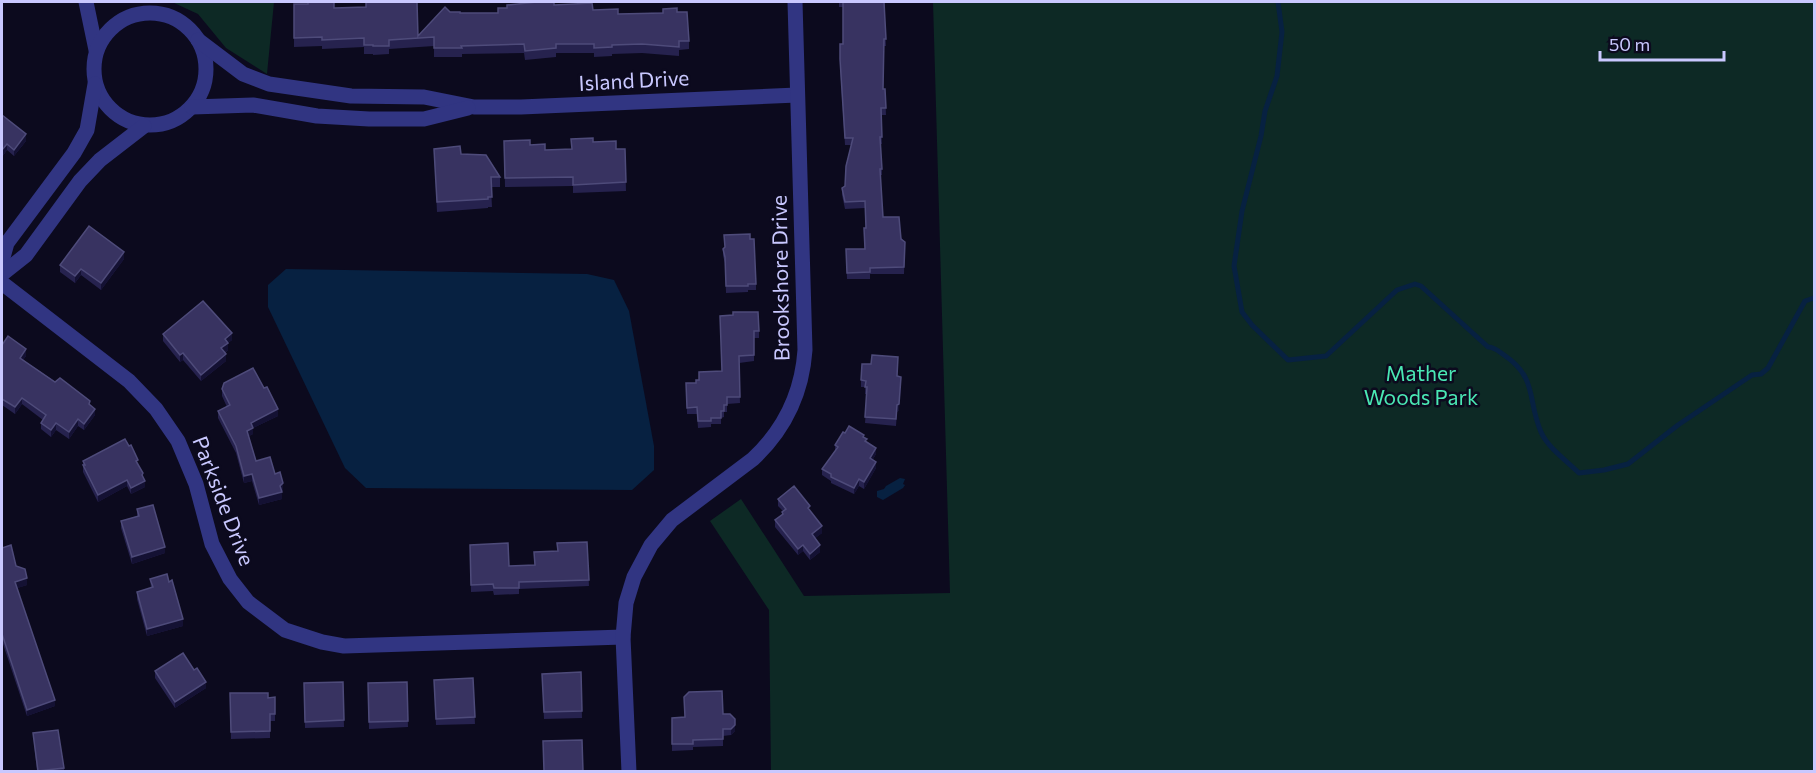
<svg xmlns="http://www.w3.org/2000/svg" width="1816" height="773" viewBox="0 0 1816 773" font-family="Commissioner,sans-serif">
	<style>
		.green { fill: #0d2925 }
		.water { fill: #072141 }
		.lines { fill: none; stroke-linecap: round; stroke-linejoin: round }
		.stream { stroke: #072141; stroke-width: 5 }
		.minor { stroke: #313582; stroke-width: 15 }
		.wall { fill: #26224e }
		.shaded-wall { fill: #141133 }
		.building { fill: #383361; stroke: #4e4b7a; stroke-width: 1.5 }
		.labels { text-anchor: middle; stroke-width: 5; stroke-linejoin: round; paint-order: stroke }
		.street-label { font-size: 21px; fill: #c9c8ff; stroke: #0c0a1e }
		.park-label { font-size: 21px; fill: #4ae8b4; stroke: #0c0a1e }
	</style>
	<rect width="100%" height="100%" fill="#0c0a1e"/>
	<g class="green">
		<polygon points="172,2 274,2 267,74 226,48 198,14"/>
		<polygon points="933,2 1814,2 1814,771 771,771 769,610 710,521 741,499 804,596 950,593"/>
	</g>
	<g class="water">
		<polygon points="286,269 587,274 614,280 629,311 654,446 654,470 632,490 366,488 345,468 268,307 268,285"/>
		<polygon points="900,478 905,479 903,484 905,485 903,488 883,500 877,497 877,491 884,489 886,486"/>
	</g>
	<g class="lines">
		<path class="stream" d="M 1278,2 L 1282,32 L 1277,76 L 1265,111 L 1261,136 L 1242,211 L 1234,266 L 1242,312 L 1252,325 L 1288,360 L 1326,356 L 1397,290 L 1415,284 L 1421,286 L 1488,347 C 1495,347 1498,351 1504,355 C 1538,378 1527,400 1541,432 C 1548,448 1567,461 1579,473 L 1604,470 L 1628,464 L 1678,425 L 1752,375 L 1761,374 L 1768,368 L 1805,301 L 1814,298"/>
		<g class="minor">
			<polyline points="86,2 96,50"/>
			<circle cx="150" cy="69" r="56"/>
			<polyline points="198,40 243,74 269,84 351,96 424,97 474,107 521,107 797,95"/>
			<polyline points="192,107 253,105 317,116 369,119 424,119 468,108"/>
			<polyline points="2,261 7,243 74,153 87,130 95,84"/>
			<polyline points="2,274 26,255 80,181 100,160 144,126"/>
			<polyline points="2,283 129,381 156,409 178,441 196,484 212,544 230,579 248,602 285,630 322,642 344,646 623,637"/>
			<path d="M 629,772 L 623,637 L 626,603 L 634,577 L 651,545 L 672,520 L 753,459 C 785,429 802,394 805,350 L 795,2"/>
		</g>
	</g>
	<g class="wall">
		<polygon points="839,2 884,2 886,46 884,46 883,89 885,89 886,115 881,115 882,144 880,144 882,169 882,175 880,175 883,217 905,242 904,274 870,274 870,279 847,279 846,249 865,249 866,228 865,208 845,209 842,195 842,188 845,186 851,145 845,145 840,66 843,44 843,7 839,7"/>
		<polygon points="321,3 334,8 418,36 450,12 460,13 498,13 554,5 618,14 677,12 689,41 689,49 679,50 679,56 642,53 612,54 612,56 594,57 594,53 556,53 556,57 525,60 524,53 462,54 462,57 434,57 434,46 389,49 389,54 373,55 373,54 364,54 364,47 322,49 322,46 294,47 294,4"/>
		<polygon points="2,115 26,141 14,156 7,150 2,157"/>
		<polygon points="504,141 530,145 545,150 571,149 593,142 616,149 625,149 626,191 573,193 573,186 505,187"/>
		<polygon points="434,149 461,154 500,177 500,187 491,187 492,207 488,207 488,208 437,212"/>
		<polygon points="723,249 756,284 756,290 748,290 748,292 726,293 725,263 723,256"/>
		<polygon points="124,259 101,290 81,275 75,283 60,272 60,265"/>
		<polygon points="733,315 759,331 759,338 754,338 754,361 739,363 740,403 727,404 727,412 724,412 724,417 721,418 721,424 711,424 711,427 698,428 697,414 687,414 686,383 696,383 699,380 722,371"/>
		<polygon points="163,334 232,340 228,343 228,350 225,353 226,361 201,381 183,360 180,362 163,341"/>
		<polygon points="2,345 26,356 23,360 90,405 95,415 84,430 78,426 69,439 56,430 51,437 41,429 41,423 43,420 22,404 15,414 2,405"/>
		<polygon points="871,364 898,364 897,376 899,410 897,412 896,426 865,423 867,394 865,394 865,387 861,387 861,380"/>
		<polygon points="222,389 278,416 253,428 253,434 249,436 256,461 275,474 283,490 282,491 282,499 259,505 252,481 244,483 236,453 218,418 218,411 227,407 222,396"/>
		<polygon points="845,433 864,438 876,454 873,459 876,468 864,489 859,486 854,494 831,483 831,481 822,475 822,469 835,451 835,445"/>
		<polygon points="83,461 138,465 143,477 145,487 131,494 127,486 98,502 83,472"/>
		<polygon points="778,499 810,511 822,533 815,538 820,552 810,560 803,551 798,555 775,527 775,520 782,515 783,511 778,506"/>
		<polygon points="137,509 165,553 132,564 121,528 121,521 137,516"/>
		<polygon points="587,542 589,586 519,589 519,594 494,595 493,591 471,592 470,545 509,566 535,565 557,551"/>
		<polygon points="2,548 16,566 27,585 17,588 55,706 27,716 2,641"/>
		<polygon points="150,579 169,582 183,626 147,636 137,599 137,592 151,588"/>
		<polygon points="155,671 206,688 175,708 155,678"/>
		<polygon points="581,672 582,718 544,719 542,674"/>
		<polygon points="473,678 475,724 436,725 434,680"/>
		<polygon points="343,682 344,727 305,728 304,683"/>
		<polygon points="407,682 408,727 369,729 368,683"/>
		<polygon points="230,693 268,698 275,697 275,721 270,721 270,738 231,739"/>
		<polygon points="723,714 735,731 731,735 723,736 723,746 693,747 693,750 672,751 672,718"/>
		<polygon points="33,733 64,768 64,771 37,771"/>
	</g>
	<g class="shaded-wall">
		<polygon points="26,134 26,141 14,156 14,150"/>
		<polygon points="7,144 7,150 2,157 2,150"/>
		<polygon points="124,252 124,259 101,290 101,283"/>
		<polygon points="81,269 81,275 75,283 75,276"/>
		<polygon points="232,333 232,340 225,345 225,339"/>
		<polygon points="228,343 228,350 221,355 221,348"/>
		<polygon points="26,349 26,356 20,364 20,358"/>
		<polygon points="183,353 183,360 180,362 180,355"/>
		<polygon points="226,354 226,361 201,381 201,375"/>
		<polygon points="901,383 899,410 897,412 896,426 897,405"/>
		<polygon points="22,398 22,404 15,414 15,407"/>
		<polygon points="95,409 95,415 84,430 84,424"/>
		<polygon points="278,409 278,416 253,428 253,434 247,437 247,431 251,423"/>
		<polygon points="78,419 78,426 69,439 69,432"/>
		<polygon points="56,423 56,430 51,437 51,430"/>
		<polygon points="876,448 876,454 870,464 870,458"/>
		<polygon points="876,462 876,468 864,489 864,482"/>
		<polygon points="252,474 252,481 244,483 244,476"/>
		<polygon points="859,479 859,486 854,494 854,488"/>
		<polygon points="127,480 127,486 98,502 98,495"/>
		<polygon points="145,481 145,487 131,494 131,488"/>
		<polygon points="283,483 283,490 280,492 280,486"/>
		<polygon points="282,492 282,499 259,505 259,498"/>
		<polygon points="822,526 822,533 812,541 812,534"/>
		<polygon points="803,545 803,551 798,555 798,549"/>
		<polygon points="820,545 820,552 810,560 810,554"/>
		<polygon points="165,547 165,553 132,564 132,557"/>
		<polygon points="27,578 27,585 15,589 15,582"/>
		<polygon points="183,619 183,626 147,636 147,629"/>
		<polygon points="206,682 206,688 175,708 175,702"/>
		<polygon points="55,700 55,706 27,716 27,710"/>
		<polygon points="735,725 735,731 731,735 731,729"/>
	</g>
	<g class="building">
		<polygon points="308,2 334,2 334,8 366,7 366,2 417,2 418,36 445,7 450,12 460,12 460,13 498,13 498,8 507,8 507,5 537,2 554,2 554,5 592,3 593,10 618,9 618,14 663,13 663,9 677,8 677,12 687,12 689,41 679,41 679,47 642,44 612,45 612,47 594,48 594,44 556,44 556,48 525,51 524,44 461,46 462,48 434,48 434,37 389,40 389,46 373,46 373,45 364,45 364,38 322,40 322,37 294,38 294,4 308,4"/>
		<polygon points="843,2 884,2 886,39 884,39 883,89 885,89 886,108 881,108 882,137 880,137 882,169 880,169 883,217 899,217 901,239 905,242 904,267 870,268 870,272 847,273 846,249 865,249 864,228 866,228 865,201 845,202 842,188 845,186 846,166 853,138 845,138 840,59 840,44 843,44"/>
		<polygon points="2,115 26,134 14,150 7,144 2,150"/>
		<polygon points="593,138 593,142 616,141 616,149 625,149 626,182 573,185 573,177 505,178 504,141 530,140 530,145 545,144 545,150 572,149 571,139"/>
		<polygon points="460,146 461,154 486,155 500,177 491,177 492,197 488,197 488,199 437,202 434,149"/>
		<polygon points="89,226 124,252 101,283 81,269 75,276 60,265"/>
		<polygon points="750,234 750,239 754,239 756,284 748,284 748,286 726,286 725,257 723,249 725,247 724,235"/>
		<polygon points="203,301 232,333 225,339 228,343 221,348 226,354 201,375 183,353 180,355 163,334"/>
		<polygon points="733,312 758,312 759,331 754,331 754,355 739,356 740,397 727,397 727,405 724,405 724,411 721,411 721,418 711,418 711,421 698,421 697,407 687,408 686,383 696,383 696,380 699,380 699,372 722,371 720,316 733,315"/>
		<polygon points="8,336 26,349 20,358 55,382 60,378 90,401 89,404 95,409 84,424 78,419 69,432 56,423 51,430 41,423 46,415 22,398 15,407 2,399 2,345"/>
		<polygon points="872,355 898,357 897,376 901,377 899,404 897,405 896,419 865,417 867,387 865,387 866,381 861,380 862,364 871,364"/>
		<polygon points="253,368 264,388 267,387 278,409 251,423 253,428 247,431 256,461 270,457 275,474 280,472 283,483 280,486 282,492 259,498 252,474 244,476 236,446 218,411 230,405 222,389 224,383"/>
		<polygon points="849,426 864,435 863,437 867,439 865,441 876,448 870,458 876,462 864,482 859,479 854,488 831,477 831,474 822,469 838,447 835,445 843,432 845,433"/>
		<polygon points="125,439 129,446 131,445 138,460 136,461 143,473 142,475 145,481 131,488 127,480 98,495 83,465 85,465 83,461"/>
		<polygon points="794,486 810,506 808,508 822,526 812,534 820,545 810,554 803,545 798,549 775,520 783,514 782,512 786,509 778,499"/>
		<polygon points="153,505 165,547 132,557 121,521 139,516 137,509"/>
		<polygon points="587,542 589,580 519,582 519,588 494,588 493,584 471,585 470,545 508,543 509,566 535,565 534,552 558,551 557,543"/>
		<polygon points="11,545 16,566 25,569 27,578 15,582 55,700 27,710 2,634 2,548"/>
		<polygon points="167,574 169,582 172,580 183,619 147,629 137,592 153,587 150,579"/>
		<polygon points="183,653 194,670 197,668 206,682 175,702 155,671"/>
		<polygon points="581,672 582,711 544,712 542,674"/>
		<polygon points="473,678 475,717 436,719 434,680"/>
		<polygon points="343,682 344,720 305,722 304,683"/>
		<polygon points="407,682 408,721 369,722 368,683"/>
		<polygon points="722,691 723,714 730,714 735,719 735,725 731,729 723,729 723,739 693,740 693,744 672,744 672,718 685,717 684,697 689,692"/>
		<polygon points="230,693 268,693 268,698 275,697 275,714 270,714 270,731 231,732"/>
		<polygon points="58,730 64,768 38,771 33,733"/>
		<polygon points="582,740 583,771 544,771 543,741"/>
	</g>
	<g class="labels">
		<g class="street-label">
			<text transform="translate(634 81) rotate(-3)" y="7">Island Drive</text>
			<text transform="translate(781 278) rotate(-91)" y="7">Brookshore Drive</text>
			<text transform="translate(223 501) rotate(69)" y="7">Parkside Drive</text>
		</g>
		<g class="park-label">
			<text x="1421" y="381">Mather<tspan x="1421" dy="24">Woods Park</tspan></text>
		</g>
	</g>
	<rect width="1816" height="773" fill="none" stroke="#c9c8ff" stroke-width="6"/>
	<path d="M1600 51v9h124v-9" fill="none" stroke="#c9c8ff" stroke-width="3"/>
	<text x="1609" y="51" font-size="18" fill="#c9c8ff" stroke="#0c0a1e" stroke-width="4.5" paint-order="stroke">50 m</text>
</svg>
